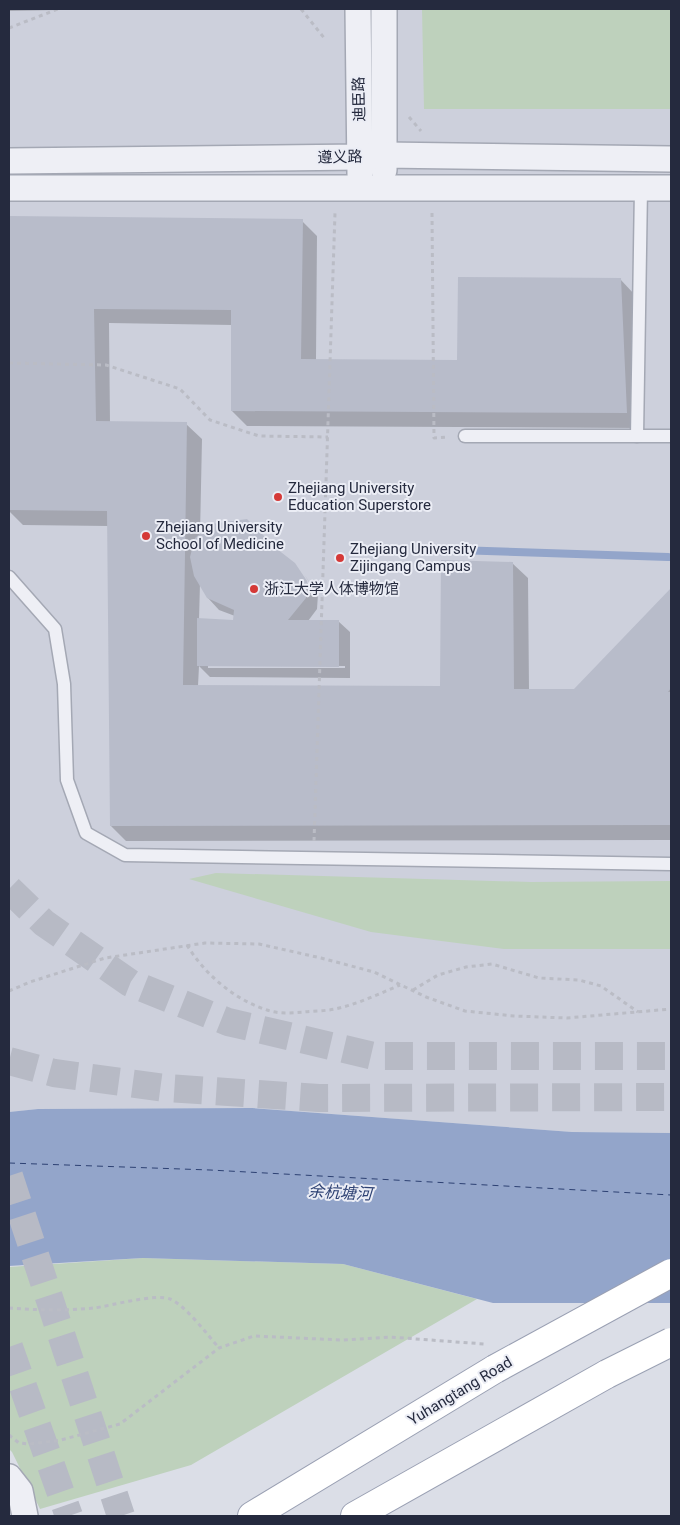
<svg xmlns="http://www.w3.org/2000/svg" width="680" height="1525" viewBox="0 0 680 1525" font-family="Roboto,'Noto Sans SC',sans-serif">
	<style>
		.built { fill: #cdd0dc }
		.green { fill: #bed1bc }
		.water { fill: #93a5ca }
		.shadow { fill: #0003; fill-rule: evenodd }
		.lines { fill: none; stroke-linecap: round; stroke-linejoin: round }
		.stream { stroke: #93a5ca; stroke-width: 8 }
		.ferry { stroke: #2d4173; stroke-width: 1; stroke-dasharray: 6 5; stroke-linecap: butt }
		.building { fill: #b8bcca }
		.trunk-tunnel { stroke: #b7bac5; stroke-width: 28; stroke-dasharray: 28 14; stroke-linecap: butt }
		.service-casing { stroke: #a4a8b4; stroke-width: 15 }
		.minor-casing { stroke: #a4a8b4; stroke-width: 28 }
		.primary-casing { stroke: #9aa0b3; stroke-width: 30 }
		.path { stroke: #babcc5; stroke-width: 3; stroke-dasharray: 4 4; stroke-linecap: butt }
		.service { stroke: #eeeff5; stroke-width: 12 }
		.minor { stroke: #eeeff5; stroke-width: 25 }
		.primary { stroke: #fff; stroke-width: 28 }
		.primary-bridge-casing { stroke: #9aa0b3; stroke-width: 30; stroke-linecap: butt }
		.primary-bridge { stroke: #fff; stroke-width: 28 }
		.poi-dot { fill: #d53937; stroke: #ebedf5; stroke-width: 2 }
		.labels { text-anchor: middle; stroke-width: 4; stroke-linejoin: round; paint-order: stroke }
		.street-label { font-size: 15px; fill: #252a3e; stroke: #ebedf5 }
		.poi-label { font-size: 15px; fill: #252a3e; stroke: #ebedf5; text-anchor: start }
		.water-label { font-size: 16px; font-style: italic; fill: #2d4173; stroke: #ebedf5 }
	</style>
	<rect width="100%" height="100%" fill="#dbdee7"/>
	<polygon class="built" points="9,9 671,9 671,1133 572,1132 252,1108 38,1109 9,1112"/>
	<g class="green">
		<polygon points="422,9 671,9 671,109 424,109"/>
		<polygon points="216,873 531,882 671,881 671,949 504,949 371,932 189,879"/>
		<polygon points="143,1258 343,1264 477,1299 191,1465 40,1509 12,1452 9,1449 9,1267"/>
	</g>
	<polygon class="water" points="252,1108 572,1132 671,1133 671,1303 493,1303 343,1264 143,1258 9,1266 9,1112 38,1109"/>
	<g class="shadow">
		<polygon points="9,9 59,9 59,10 9,11"/>
		<path d="M 11,217 L 302,221 L 317,236 L 316,360 L 458,362 L 620,279 L 635,295 L 641,428 L 247,426 L 232,411 L 232,325 L 109,323 L 110,423 L 186,424 L 202,439 L 200,535 L 296,567 L 310,587 L 312,586 L 303,573 L 318,594 L 317,609 L 308,621 L 338,621 L 350,632 L 350,678 L 210,677 L 199,666 L 198,686 L 441,687 L 512,563 L 528,578 L 529,690 L 575,690 L 671,590 L 671,840 L 126,841 L 111,826 L 108,526 L 23,525 L 9,511 ZM 200,583 L 208,598 L 219,610 L 235,616 L 234,621 L 199,620 ZM 208,665 L 345,666 L 345,668 L 208,668 Z"/>
	</g>
	<g class="lines">
		<polyline class="stream" points="456,550 668,557"/>
		<polyline class="ferry" points="9,1163 210,1170 671,1195"/>
	</g>
	<g class="building">
		<polygon points="10,216 303,219 301,359 457,360 458,277 621,278 627,413 231,411 231,310 94,309 96,421 187,422 183,685 440,686 441,560 513,562 514,689 574,689 671,588 671,688 668,692 671,692 671,825 110,826 107,511 9,510"/>
		<polygon points="247,519 277,549 295,563 307,581 306,598 288,620 339,620 339,667 197,666 197,618 233,620 234,610 207,598 194,576 190,557 195,538 211,524"/>
	</g>
	<g class="lines">
		<g class="trunk-tunnel">
			<polyline points="9,889 44,923 130,983 228,1022 374,1056 671,1056"/>
			<polyline points="9,1061 54,1073 166,1088 319,1098 671,1097"/>
			<polyline points="9,1176 121,1516"/>
			<polyline points="9,1347 69,1516"/>
		</g>
		<defs>
			<g id="service">
				<polyline points="465,436 671,436"/>
				<polyline points="637,436 641,188"/>
				<polyline points="9,577 55,629 64,684 67,780 86,833 125,855 671,864"/>
			</g>
			<g id="minor">
				<polyline points="358,9 360,174"/>
				<polyline points="384,9 384,170"/>
				<polyline points="9,161 360,157 384,155 671,159"/>
				<polyline points="9,188 671,188"/>
				<polyline points="9,1477 20,1491 25,1516"/>
			</g>
			<g id="primary">
				<polyline points="252,1516 495,1369"/>
				<polyline points="355,1516 607,1374"/>
			</g>
		</defs>
		<use href="#service" class="service-casing"/>
		<use href="#minor" class="minor-casing"/>
		<use href="#primary" class="primary-casing"/>
		<g class="path">
			<polyline points="301,9 325,39"/>
			<polyline points="9,28 58,9"/>
			<polyline points="409,117 421,131"/>
			<polyline points="432,213 434,438 449,437"/>
			<polyline points="9,363 106,365 180,389 210,420 259,436 328,437"/>
			<polyline points="314,841 335,213"/>
			<path d="M 187,945 C 205,975 236,1001 270,1011 C 281,1014 293,1013 304,1012 C 314,1011 325,1011 335,1009 C 358,1004 379,994 400,985"/>
			<polyline points="413,990 438,975 466,967 492,964 539,978 579,980 601,986 638,1012"/>
			<polyline points="9,991 30,982 105,958 205,943 259,944 321,958 374,972 426,997 465,1011 514,1016 567,1018 671,1009"/>
			<path d="M 9,1308 C 37,1310 66,1311 94,1308 C 110,1306 156,1293 170,1299 C 185,1305 207,1334 219,1348"/>
			<polyline points="9,1435 19,1443 30,1444 61,1440 120,1424 219,1348 254,1336 342,1340 390,1337 484,1344"/>
		</g>
		<use href="#service" class="service"/>
		<use href="#minor" class="minor"/>
		<use href="#primary" class="primary"/>
		<defs>
			<g id="primary-bridge">
				<polyline points="495,1369 671,1273"/>
				<polyline points="607,1374 671,1342"/>
			</g>
		</defs>
		<use href="#primary-bridge" class="primary-bridge-casing"/>
		<use href="#primary-bridge" class="primary-bridge"/>
	</g>
	<g class="poi-dot">
		<circle cx="278" cy="497" r="5"/>
		<circle cx="146" cy="536" r="5"/>
		<circle cx="340" cy="558" r="5"/>
		<circle cx="254" cy="589" r="5"/>
	</g>
	<g class="labels">
		<g class="street-label">
			<text transform="translate(359 99) rotate(-91)" y="5">迪臣路</text>
			<text transform="translate(340 157) rotate(-1)" y="5">遵义路</text>
			<text transform="translate(460 1391) rotate(-31)" y="5">Yuhangtang Road</text>
		</g>
		<g class="poi-label">
			<text x="288" y="493">Zhejiang University<tspan x="288" dy="17">Education Superstore</tspan></text>
			<text x="156" y="532">Zhejiang University<tspan x="156" dy="17">School of Medicine</tspan></text>
			<text x="350" y="554">Zhejiang University<tspan x="350" dy="17">Zijingang Campus</tspan></text>
			<text x="264" y="594">浙江大学人体博物馆</text>
		</g>
		<g class="water-label">
			<text transform="translate(340 1192) rotate(3)" y="6">余杭塘河</text>
		</g>
	</g>
	<rect width="680" height="1525" fill="none" stroke="#252a3e" stroke-width="20"/>
</svg>
